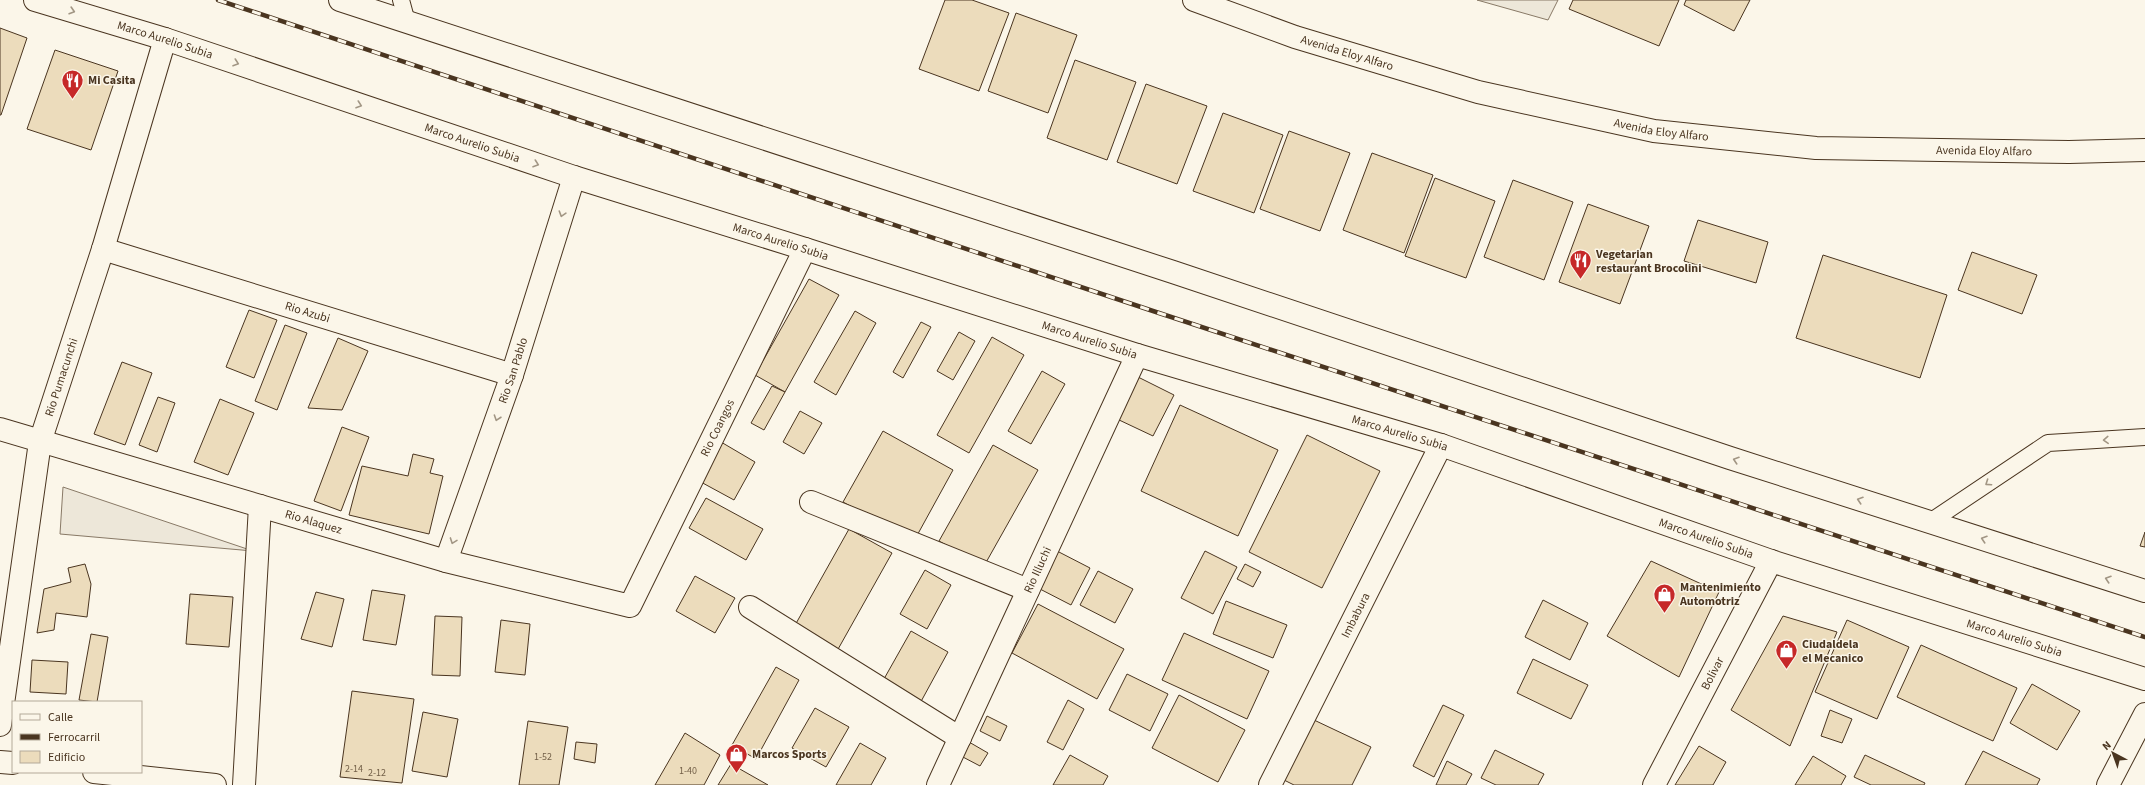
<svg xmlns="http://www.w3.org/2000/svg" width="2145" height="785" viewBox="0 0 2145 785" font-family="'Source Sans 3',sans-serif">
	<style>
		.parking { fill: #ede7d9; stroke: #887966 }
		.building { fill: #ecdcbc; stroke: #4a3520 }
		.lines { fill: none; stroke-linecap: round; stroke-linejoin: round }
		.lane-casing { stroke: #4a3520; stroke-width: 18 }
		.street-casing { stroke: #4a3520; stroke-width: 24 }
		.secondary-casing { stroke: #4a3520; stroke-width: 24 }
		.primary-casing { stroke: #4a3520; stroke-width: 24 }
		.lane { stroke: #fbf6e9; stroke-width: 16 }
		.street { stroke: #fbf6e9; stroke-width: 22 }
		.secondary { stroke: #fbf6e9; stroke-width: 22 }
		.primary { stroke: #fbf6e9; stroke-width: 22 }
		.rail-casing { stroke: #4a3520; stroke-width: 4.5 }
		.rail { stroke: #fbf6e9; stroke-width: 3; stroke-dasharray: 9; stroke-linecap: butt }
		.oneway { stroke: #a29684 }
		.labels { text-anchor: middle; stroke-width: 3; stroke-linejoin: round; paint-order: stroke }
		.number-label { font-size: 10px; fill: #725f47 }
		.street-label { font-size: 12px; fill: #4a3520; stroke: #fbf6e9 }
		.poi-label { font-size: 12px; font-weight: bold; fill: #4a3520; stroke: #fbf6e9; text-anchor: start }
	</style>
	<rect width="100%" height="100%" fill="#fbf6e9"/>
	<g class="parking">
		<polygon points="1477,0 1558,0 1548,20"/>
		<polygon points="63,487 253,551 60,534"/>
	</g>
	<g class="building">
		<polygon points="945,0 972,0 1009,13 979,91 919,69"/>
		<polygon points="1573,0 1679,0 1659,46 1569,9"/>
		<polygon points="1686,0 1750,0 1734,31 1684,5"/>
		<polygon points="1016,13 1077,35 1048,113 988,91"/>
		<polygon points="0,28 27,38 1,115 0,115"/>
		<polygon points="55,50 118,71 91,150 27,129"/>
		<polygon points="1075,60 1136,82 1107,160 1047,138"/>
		<polygon points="1146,84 1207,106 1177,184 1117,162"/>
		<polygon points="1223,113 1283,135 1254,213 1193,191"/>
		<polygon points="1289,131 1350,153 1320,231 1260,209"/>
		<polygon points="1372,153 1433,175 1404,253 1343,230"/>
		<polygon points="1435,178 1495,201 1466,278 1405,256"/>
		<polygon points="1513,180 1573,202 1544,280 1484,257"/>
		<polygon points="1588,204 1649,226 1620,304 1559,282"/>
		<polygon points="1698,220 1768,242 1756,283 1684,261"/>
		<polygon points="1972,252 2037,275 2022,314 1958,290"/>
		<polygon points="1823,255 1947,295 1920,378 1796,338"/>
		<polygon points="809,279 839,295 785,392 755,375"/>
		<polygon points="249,310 277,320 254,378 226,367"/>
		<polygon points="855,311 876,323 836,395 814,382"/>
		<polygon points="921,322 931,327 903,378 893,372"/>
		<polygon points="285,325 307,333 277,410 255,401"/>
		<polygon points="959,332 975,341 953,380 937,371"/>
		<polygon points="992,337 1024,355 969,453 937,435"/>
		<polygon points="338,338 368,351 342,410 308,408"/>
		<polygon points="122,362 152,373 125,445 94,434"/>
		<polygon points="1042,371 1065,384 1031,444 1008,431"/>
		<polygon points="1138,377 1174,395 1153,436 1117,419"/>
		<polygon points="772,386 785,392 764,430 751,423"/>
		<polygon points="158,397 175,403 157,452 139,445"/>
		<polygon points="220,399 254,413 228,475 194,462"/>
		<polygon points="1180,405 1278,450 1238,536 1141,491"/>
		<polygon points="800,411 822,423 804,454 783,442"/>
		<polygon points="342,427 369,437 341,511 314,501"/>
		<polygon points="883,431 953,470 914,541 843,502"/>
		<polygon points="1307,435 1380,471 1322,588 1249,552"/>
		<polygon points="721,442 755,462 734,500 699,481"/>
		<polygon points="993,445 1038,470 984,566 939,541"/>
		<polygon points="413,454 434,459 430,473 443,476 429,534 349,515 362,466 408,476"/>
		<polygon points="706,498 763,529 746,560 689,528"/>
		<polygon points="849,529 892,553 837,651 794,627"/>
		<polygon points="2145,532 2145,547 2140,546"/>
		<polygon points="1057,551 1090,568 1071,605 1038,588"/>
		<polygon points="1205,551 1237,567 1213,614 1181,598"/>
		<polygon points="1651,561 1719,592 1679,677 1607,636"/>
		<polygon points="85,564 91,584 87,617 56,613 54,630 37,633 44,589 71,582 68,568"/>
		<polygon points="1245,564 1261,572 1253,587 1237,579"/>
		<polygon points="925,570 951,585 927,629 900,614"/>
		<polygon points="1098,571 1133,589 1115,623 1080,605"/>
		<polygon points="695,576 735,598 715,633 676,611"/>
		<polygon points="372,590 405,595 396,645 363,640"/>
		<polygon points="316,592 344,599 332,647 301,639"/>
		<polygon points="190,594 233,597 229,647 186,644"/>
		<polygon points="1543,600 1588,623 1570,660 1525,637"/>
		<polygon points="1226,601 1287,625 1273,658 1213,634"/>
		<polygon points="1038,604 1124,649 1097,699 1012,653"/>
		<polygon points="435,616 462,617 460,676 432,675"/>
		<polygon points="1783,616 1837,632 1790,746 1731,710"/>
		<polygon points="501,620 530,624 525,675 495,672"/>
		<polygon points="1847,620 1909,647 1877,719 1815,692"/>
		<polygon points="911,631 948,652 918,707 880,686"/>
		<polygon points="1184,633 1269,671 1247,719 1162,680"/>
		<polygon points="91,634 108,637 97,702 79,700"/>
		<polygon points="1921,645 2017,688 1993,741 1897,697"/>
		<polygon points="1533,659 1588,685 1571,719 1517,693"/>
		<polygon points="32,660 68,662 66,694 30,692"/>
		<polygon points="776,667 799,680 756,759 732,745"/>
		<polygon points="1127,674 1168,694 1150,731 1109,710"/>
		<polygon points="2032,684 2080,711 2057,750 2010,723"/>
		<polygon points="352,691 414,699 402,783 340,777"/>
		<polygon points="1179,695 1245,730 1218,782 1152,748"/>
		<polygon points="1068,700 1084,709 1063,750 1047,742"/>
		<polygon points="1443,705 1464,715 1434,777 1413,766"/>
		<polygon points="815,708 849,727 826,767 792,748"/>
		<polygon points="1830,710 1852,719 1842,743 1821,736"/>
		<polygon points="423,712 458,719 447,777 412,771"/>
		<polygon points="987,716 1007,726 1000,741 980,731"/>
		<polygon points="1314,720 1371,747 1352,785 1294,785 1284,780"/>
		<polygon points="528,721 568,727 559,785 519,785"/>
		<polygon points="685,733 720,755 704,785 655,785"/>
		<polygon points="576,742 597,744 595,763 574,759"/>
		<polygon points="969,742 988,753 980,766 961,756"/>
		<polygon points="860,743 886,758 871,785 836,785"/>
		<polygon points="1699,746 1726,762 1713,785 1675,785"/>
		<polygon points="1495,750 1544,774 1538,785 1496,785 1481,778"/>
		<polygon points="1983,751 2040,779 2037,785 1965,785"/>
		<polygon points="1070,755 1108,776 1103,785 1053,785"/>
		<polygon points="1865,755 1925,783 1924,785 1871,785 1854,777"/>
		<polygon points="1813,756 1846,776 1841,785 1795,785"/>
		<polygon points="1447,761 1472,774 1466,785 1436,785"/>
		<polygon points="731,764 768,785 718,785"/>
	</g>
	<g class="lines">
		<defs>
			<g id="lane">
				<polyline points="401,0 407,22"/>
				<polyline points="1930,522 2048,443 2145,437"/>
			</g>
			<g id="street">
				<path id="s1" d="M 103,249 L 512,375"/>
				<path id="s2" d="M 0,429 L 446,561 L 630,606 L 805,249"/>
				<polyline points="811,502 1028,590"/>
				<path id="s3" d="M 446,561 L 512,375 L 574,177"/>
				<polyline points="750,607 960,738"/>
				<path id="s4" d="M 0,725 L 40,442 L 103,249 L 165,39"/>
				<polyline points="0,762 13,763"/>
				<polyline points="94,772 215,785"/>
				<polyline points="244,785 260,506"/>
				<path id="s5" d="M 938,785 L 1137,355"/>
				<path id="s6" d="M 1270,785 L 1441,445"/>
				<path id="s7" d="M 1654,785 L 1771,561"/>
				<polyline points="2108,785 2145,714"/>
			</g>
			<g id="secondary">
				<path id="s8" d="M 35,0 L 165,39 L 574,177 L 805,249 L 1137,355 L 1441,445 L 1771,561 L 2145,679"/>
				<polyline points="340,0 1173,272 1730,458 2145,591"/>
			</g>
			<g id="primary">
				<path id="s9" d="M 1194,0 L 1295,37 L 1478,92 L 1654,131 L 1816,148 L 2069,152 L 2145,150"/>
			</g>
		</defs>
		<use href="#lane" class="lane-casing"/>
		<use href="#street" class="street-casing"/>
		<use href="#secondary" class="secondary-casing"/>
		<use href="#primary" class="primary-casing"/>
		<use href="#lane" class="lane"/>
		<use href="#street" class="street"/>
		<use href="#secondary" class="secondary"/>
		<use href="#primary" class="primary"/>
		<defs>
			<polyline id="rail" points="218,0 1156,312 2145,637"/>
		</defs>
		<use href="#rail" class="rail-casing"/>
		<use href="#rail" class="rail"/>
	</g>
	<defs><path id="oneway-chevron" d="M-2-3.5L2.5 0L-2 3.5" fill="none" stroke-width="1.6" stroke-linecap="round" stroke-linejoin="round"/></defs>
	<g class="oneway">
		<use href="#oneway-chevron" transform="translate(72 11) rotate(17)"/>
		<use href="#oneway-chevron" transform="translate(236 63) rotate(19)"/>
		<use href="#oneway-chevron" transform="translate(359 105) rotate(19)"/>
		<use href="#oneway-chevron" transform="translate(536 164) rotate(19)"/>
		<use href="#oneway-chevron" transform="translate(562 214) rotate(107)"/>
		<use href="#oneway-chevron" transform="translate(497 418) rotate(109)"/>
		<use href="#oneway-chevron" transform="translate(2106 440) rotate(177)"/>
		<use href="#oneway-chevron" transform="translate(1736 460) rotate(-162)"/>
		<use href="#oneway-chevron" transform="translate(1988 483) rotate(146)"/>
		<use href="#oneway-chevron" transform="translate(1860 500) rotate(-162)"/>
		<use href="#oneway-chevron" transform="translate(1984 539) rotate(-162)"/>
		<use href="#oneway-chevron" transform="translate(453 541) rotate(110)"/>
		<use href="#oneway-chevron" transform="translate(2108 579) rotate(-162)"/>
	</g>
	<defs>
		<symbol id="restaurant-pin" viewBox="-11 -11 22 30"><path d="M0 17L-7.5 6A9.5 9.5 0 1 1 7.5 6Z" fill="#c62828" stroke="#fbf6e9"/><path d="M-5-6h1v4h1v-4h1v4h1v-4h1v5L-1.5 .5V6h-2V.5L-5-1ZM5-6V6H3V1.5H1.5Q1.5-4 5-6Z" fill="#fff"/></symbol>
		<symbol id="shop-pin" viewBox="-11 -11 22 30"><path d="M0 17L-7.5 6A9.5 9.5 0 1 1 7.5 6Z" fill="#c62828" stroke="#fbf6e9"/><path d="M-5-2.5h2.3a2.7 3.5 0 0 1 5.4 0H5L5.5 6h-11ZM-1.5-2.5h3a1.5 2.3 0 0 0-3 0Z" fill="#fff"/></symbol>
	</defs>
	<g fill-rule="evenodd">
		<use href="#restaurant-pin" x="60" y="68" width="25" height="34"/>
		<use href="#restaurant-pin" x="1568" y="248" width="25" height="34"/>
		<use href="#shop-pin" x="1652" y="582" width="25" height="34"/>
		<use href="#shop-pin" x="1774" y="638" width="25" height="34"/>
		<use href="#shop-pin" x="724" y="742" width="25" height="34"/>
	</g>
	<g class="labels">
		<g class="number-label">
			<text x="543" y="760">1-52</text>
			<text x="354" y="772">2-14</text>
			<text x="688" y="774">1-40</text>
			<text x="377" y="776">2-12</text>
		</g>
		<g class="street-label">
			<text dy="4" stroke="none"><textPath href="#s8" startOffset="136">Marco Aurelio Subia</textPath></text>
			<text dy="4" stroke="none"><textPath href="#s9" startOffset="162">Avenida Eloy Alfaro</textPath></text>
			<text dy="4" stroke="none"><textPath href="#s9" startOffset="486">Avenida Eloy Alfaro</textPath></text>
			<text dy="4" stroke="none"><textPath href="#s8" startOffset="460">Marco Aurelio Subia</textPath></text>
			<text dy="4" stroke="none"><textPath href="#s9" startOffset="810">Avenida Eloy Alfaro</textPath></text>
			<text dy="4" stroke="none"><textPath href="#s8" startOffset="784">Marco Aurelio Subia</textPath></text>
			<text dy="4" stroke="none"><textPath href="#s1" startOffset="214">Rio Azubi</textPath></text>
			<text dy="4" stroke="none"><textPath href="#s8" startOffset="1108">Marco Aurelio Subia</textPath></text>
			<text dy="4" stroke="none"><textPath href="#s3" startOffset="202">Rio San Pablo</textPath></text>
			<text dy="4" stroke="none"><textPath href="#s4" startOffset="354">Rio Pumacunchi</textPath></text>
			<text dy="4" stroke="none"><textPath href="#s2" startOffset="853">Rio Coangos</textPath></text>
			<text dy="4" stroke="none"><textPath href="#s8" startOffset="1432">Marco Aurelio Subia</textPath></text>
			<text dy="4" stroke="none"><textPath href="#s2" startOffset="327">Rio Alaquez</textPath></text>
			<text dy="4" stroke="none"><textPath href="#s8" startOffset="1756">Marco Aurelio Subia</textPath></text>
			<text dy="4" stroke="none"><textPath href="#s5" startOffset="237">Rio Illuchi</textPath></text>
			<text dy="4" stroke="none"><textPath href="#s6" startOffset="190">Imbabura</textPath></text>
			<text dy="4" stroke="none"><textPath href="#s8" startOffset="2080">Marco Aurelio Subia</textPath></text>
			<text dy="4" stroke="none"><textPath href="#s7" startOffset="126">Bolivar</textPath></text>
		</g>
		<g class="poi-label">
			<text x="88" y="84">Mi Casita</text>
			<text x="1596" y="258">Vegetarian<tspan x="1596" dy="14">restaurant Brocolini</tspan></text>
			<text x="1680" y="591">Mantenimiento<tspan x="1680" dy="14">Automotriz</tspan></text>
			<text x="1802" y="648">Ciudaldela<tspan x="1802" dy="14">el Mecanico</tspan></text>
			<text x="752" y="758">Marcos Sports</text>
		</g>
	</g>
	<rect x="12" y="701" width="130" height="72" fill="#fbf6e9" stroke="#b4a999"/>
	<rect x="20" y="714" width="20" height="6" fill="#fbf6e9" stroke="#b4a999"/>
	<text x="48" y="721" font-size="12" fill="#4a3520">Calle</text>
	<rect x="20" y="734" width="20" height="6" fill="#4a3520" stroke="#b4a999"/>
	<text x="48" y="741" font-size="12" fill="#4a3520">Ferrocarril</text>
	<rect x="20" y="751" width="20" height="12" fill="#ecdcbc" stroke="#b4a999"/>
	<text x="48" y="761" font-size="12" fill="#4a3520">Edificio</text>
	<g transform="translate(2113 753) rotate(319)" stroke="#fbf6e9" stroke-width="3" paint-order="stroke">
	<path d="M0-3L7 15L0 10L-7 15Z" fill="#4a3520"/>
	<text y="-6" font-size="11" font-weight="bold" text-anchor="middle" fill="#4a3520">N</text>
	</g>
</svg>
